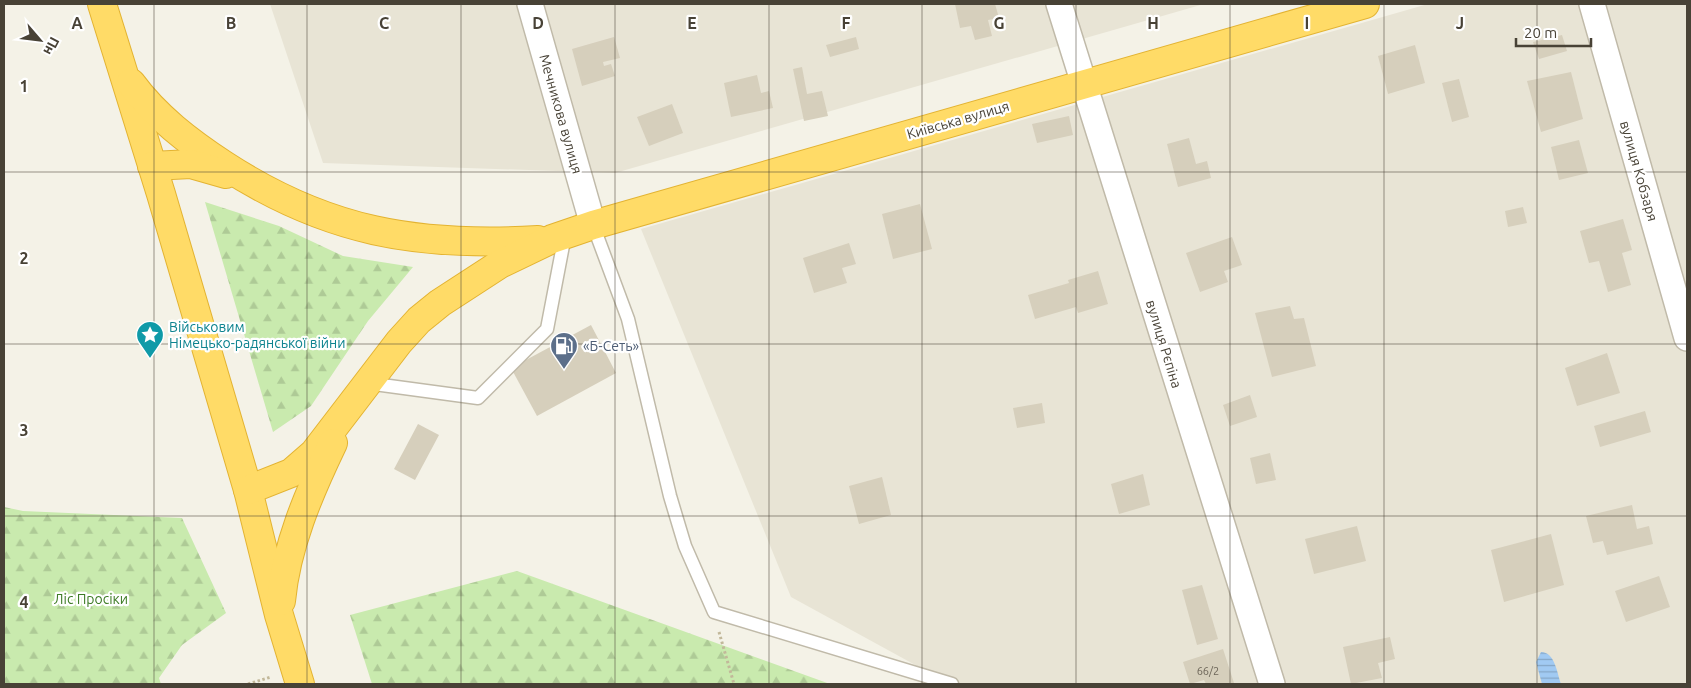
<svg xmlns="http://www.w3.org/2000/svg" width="1691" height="688" viewBox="0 0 1691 688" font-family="Ubuntu,sans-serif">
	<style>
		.residential { fill: #e8e4d5 }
		.forest { fill: url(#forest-firs) }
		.water { fill: url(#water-rules) }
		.building { fill: #d6cfbc }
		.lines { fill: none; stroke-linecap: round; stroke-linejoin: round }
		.lane-casing { stroke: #c0baa9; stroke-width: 15 }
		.street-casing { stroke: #c0baa9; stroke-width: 28 }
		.highway-casing { stroke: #e3b332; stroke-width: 30 }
		.path { stroke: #c2b89a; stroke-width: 3; stroke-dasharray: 2.5 2.5; stroke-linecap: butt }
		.lane { stroke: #fff; stroke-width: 12 }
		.street { stroke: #fff; stroke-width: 25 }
		.highway { stroke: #ffdb67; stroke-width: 28 }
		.grid { fill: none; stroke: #484236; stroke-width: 1; stroke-opacity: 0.55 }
		.labels { text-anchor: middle; stroke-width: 4.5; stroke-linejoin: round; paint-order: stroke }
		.number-label { font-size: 11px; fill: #6c6558 }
		.street-label { font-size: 14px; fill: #484236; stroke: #fff }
		.culture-label { font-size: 14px; fill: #0d838f; stroke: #fff; text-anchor: start }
		.service-label { font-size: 14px; fill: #4e5e75; stroke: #fff; text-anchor: start }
		.park-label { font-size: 14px; fill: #3e7c26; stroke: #fff }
		.grid-label { font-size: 16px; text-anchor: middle; font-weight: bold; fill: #484236; stroke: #fff; stroke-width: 4.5; stroke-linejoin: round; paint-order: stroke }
	</style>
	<defs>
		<pattern id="forest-firs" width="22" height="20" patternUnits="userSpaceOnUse" patternTransform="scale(1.25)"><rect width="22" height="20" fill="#c9eaae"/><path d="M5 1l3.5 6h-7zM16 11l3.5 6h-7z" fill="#aeca96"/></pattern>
		<pattern id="water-rules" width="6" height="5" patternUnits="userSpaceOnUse" patternTransform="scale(1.25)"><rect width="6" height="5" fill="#a1caf3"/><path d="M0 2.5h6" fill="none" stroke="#85a6c6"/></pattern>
	</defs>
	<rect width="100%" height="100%" fill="#f4f2e7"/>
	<g class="residential">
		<polygon points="270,4 1204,4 615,173 323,163"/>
		<polygon points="1428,4 1687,4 1687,684 950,684 791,597 641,229"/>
	</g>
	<g class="forest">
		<polygon points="205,202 279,226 343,256 413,267 368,321 311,406 273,432"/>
		<polygon points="4,507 23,511 182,518 226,613 182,645 159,678 161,684 4,684"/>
		<polygon points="517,571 830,684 372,684 350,615"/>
	</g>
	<path class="water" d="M 1541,652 C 1555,652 1557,673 1561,684 L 1542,684 L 1536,662 Z"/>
	<g class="building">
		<polygon points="955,4 995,4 999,18 988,20 992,36 975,40 971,26 960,28"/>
		<polygon points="1562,35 1567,51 1539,59 1533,42"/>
		<polygon points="614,37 620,58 603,62 604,66 611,64 615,76 582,86 572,49"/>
		<polygon points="856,37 859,49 830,57 826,45"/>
		<polygon points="1415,45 1425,83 1388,94 1378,56"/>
		<polygon points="802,67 807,94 822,91 828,116 804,121 793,69"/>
		<polygon points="1571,72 1583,119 1541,132 1527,81"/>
		<polygon points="757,75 761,93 769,91 773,108 731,117 724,83"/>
		<polygon points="1459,79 1469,117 1452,122 1442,83"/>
		<polygon points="672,104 683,133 649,146 637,117"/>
		<polygon points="1069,116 1073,135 1037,143 1032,124"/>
		<polygon points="1189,138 1196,164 1207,161 1211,178 1178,187 1167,144"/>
		<polygon points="1579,140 1588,173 1559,180 1551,147"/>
		<polygon points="920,204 932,249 893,259 882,214"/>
		<polygon points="1523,207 1527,223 1508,227 1505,211"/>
		<polygon points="1623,219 1632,250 1622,253 1631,285 1608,292 1599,261 1589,263 1580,231"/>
		<polygon points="1232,237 1242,265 1224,271 1228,282 1200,292 1186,253"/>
		<polygon points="849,243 856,264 842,268 847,283 814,293 803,258"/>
		<polygon points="1098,271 1108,304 1078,313 1076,307 1035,319 1028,295 1069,283 1068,280"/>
		<polygon points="1290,306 1294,319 1304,318 1316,366 1272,377 1255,313"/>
		<polygon points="591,325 616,373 537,416 511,368"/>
		<polygon points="1607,353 1620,393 1577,406 1565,368"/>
		<polygon points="1250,395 1257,417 1230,426 1223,405"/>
		<polygon points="1042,403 1045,423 1017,428 1013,408"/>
		<polygon points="1645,411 1651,432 1600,447 1594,426"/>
		<polygon points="418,424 439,435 415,480 394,469"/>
		<polygon points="1270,453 1276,480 1256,484 1250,458"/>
		<polygon points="1143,474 1150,505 1119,514 1111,484"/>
		<polygon points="882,477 891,515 859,524 849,486"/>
		<polygon points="1632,505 1637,529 1649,526 1653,544 1607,555 1603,541 1593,543 1586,516"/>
		<polygon points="1357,526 1366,561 1314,574 1305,539"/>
		<polygon points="1551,534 1564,585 1504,602 1491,550"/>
		<polygon points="1659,576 1670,607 1626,622 1615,591"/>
		<polygon points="1202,585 1218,639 1197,645 1182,590"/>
		<polygon points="1390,637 1395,659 1378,663 1382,678 1351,684 1343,647"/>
		<polygon points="1223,649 1234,683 1206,684 1204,680 1190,684 1183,662"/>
	</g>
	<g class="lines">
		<defs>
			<g id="lane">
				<polyline points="593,225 628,319 670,496 685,546 714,612 952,684"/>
				<polyline points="367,383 478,398 547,329 565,235"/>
			</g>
			<g id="street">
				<polyline points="530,4 593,225"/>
				<polyline points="1059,4 1272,684"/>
				<polyline points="1592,4 1687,338"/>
			</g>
			<g id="highway">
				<polyline points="102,4 161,194 248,490 279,615 300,684"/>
				<path d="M 131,83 C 156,117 189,142 224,165 C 327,232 417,247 538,240"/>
				<polyline points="152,166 191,164 226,174"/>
				<polyline points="248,490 291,473 314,453 399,342 419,320 440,303 500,264 552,239 593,225 1365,4"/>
				<path d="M 281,601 C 286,546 309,493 333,443"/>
			</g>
		</defs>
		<use href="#lane" class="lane-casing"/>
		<use href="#street" class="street-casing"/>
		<use href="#highway" class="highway-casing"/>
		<g class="path">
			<polyline points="719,632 734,684"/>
			<polyline points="248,684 271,677"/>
		</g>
		<use href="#lane" class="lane"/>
		<use href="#street" class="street"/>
		<use href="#highway" class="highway"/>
	</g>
	<path class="grid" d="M 154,4 L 154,684M 307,4 L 307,684M 461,4 L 461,684M 615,4 L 615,684M 769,4 L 769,684M 922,4 L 922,684M 1076,4 L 1076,684M 1230,4 L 1230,684M 1384,4 L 1384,684M 1537,4 L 1537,684M 4,172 L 1687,172M 4,344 L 1687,344M 4,516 L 1687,516"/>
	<defs>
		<symbol id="sight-pin" viewBox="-11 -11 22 30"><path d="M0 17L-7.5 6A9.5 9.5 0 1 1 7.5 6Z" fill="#0f9aa8" stroke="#fff"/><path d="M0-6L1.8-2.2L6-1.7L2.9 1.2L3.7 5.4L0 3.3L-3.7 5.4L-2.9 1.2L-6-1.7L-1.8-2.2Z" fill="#fff"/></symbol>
		<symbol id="fuel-pin" viewBox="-11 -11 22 30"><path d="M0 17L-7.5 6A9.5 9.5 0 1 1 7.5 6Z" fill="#5c6f8a" stroke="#fff"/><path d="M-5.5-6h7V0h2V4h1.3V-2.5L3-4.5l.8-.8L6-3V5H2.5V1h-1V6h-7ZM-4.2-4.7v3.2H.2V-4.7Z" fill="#fff"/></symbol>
	</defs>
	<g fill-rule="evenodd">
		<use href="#sight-pin" x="134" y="319" width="32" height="43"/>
		<use href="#fuel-pin" x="548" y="330" width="32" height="43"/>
	</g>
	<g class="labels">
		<g class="number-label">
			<text x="1208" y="675">66/2</text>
		</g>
		<g class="street-label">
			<text transform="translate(561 114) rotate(74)" y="5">Мечникова вулиця</text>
			<text transform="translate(958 120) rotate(-16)" y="5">Київська вулиця</text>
			<text transform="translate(1639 171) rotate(74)" y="5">вулиця Кобзаря</text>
			<text transform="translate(1164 344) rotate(73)" y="5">вулиця Рєпіна</text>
		</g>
		<g class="culture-label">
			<text x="169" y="332">Військовим<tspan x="169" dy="16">Німецько-радянської війни</tspan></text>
		</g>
		<g class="service-label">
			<text x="583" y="351">«Б-Сеть»</text>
		</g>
		<g class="park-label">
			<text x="91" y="604">Ліс Просіки</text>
		</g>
	</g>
	<g class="grid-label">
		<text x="77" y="29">A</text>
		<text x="231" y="29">B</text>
		<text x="384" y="29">C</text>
		<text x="538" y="29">D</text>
		<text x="692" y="29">E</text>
		<text x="846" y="29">F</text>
		<text x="999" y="29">G</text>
		<text x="1153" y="29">H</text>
		<text x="1307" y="29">I</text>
		<text x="1460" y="29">J</text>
		<text x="24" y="92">1</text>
		<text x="24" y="264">2</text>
		<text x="24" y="436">3</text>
		<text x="24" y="608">4</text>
	</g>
	<rect width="1691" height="688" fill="none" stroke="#484236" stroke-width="10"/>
	<g transform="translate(40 40) rotate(118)" stroke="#ffffff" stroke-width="4" paint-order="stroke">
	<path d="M0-4L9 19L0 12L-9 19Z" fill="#484236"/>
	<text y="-8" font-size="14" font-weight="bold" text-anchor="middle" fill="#484236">Пн</text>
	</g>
	<path d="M1516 38v8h75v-8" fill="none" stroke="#484236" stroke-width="2.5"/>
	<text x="1524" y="38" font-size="15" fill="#484236" stroke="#ffffff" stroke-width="4" paint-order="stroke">20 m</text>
</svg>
